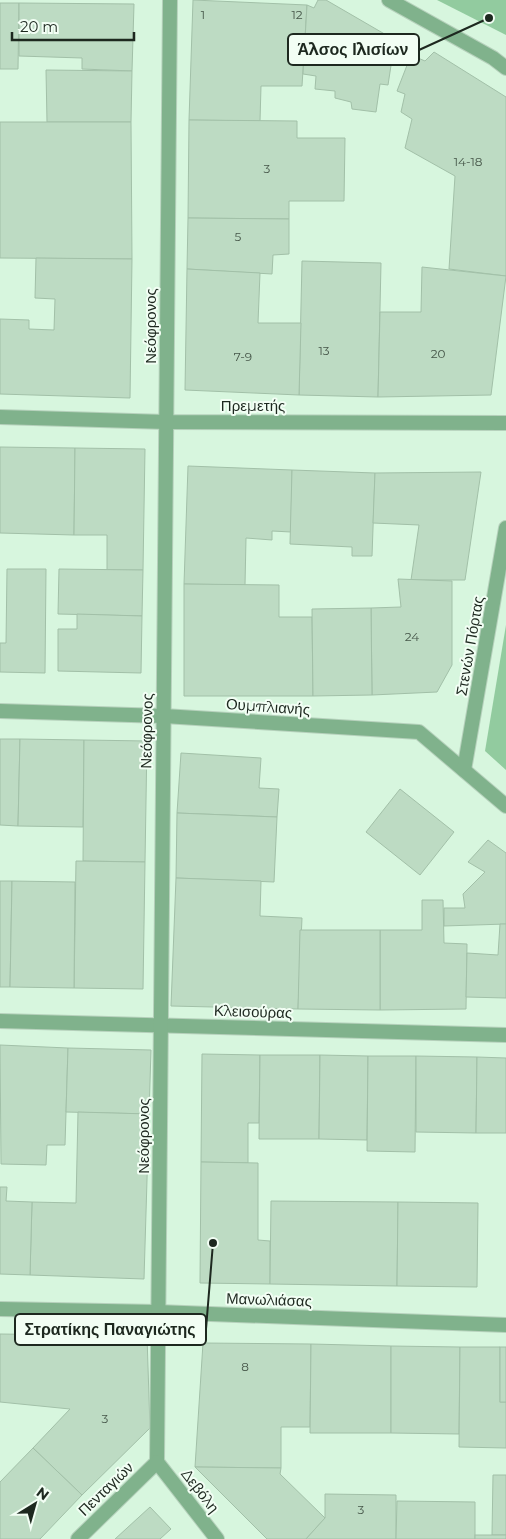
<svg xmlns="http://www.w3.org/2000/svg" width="506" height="1539" viewBox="0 0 506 1539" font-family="Montserrat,sans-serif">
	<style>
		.green { fill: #92cb9f }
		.building { fill: #bddbc3; stroke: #a2c0a8 }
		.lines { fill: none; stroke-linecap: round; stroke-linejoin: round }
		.minor-casing { stroke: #b6d1bc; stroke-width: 16 }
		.minor { stroke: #80b28c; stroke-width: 14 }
		.labels { text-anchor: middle; stroke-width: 4; stroke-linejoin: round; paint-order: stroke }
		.number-label { font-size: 12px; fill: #455548 }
		.street-label { font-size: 15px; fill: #1d281f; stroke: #f2fef4 }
		.leader { fill: none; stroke: #1d281f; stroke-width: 2 }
		.callout-dot { fill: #1d281f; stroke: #f2fef4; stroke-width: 2 }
		.callout { fill: #f2fef4; stroke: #1d281f; stroke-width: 2 }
		.callout-label { font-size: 16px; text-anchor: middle; font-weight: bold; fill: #1d281f }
	</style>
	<rect width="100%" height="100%" fill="#d7f6de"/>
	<g class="green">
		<polygon points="437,0 506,0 506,35"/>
		<polygon points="506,625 506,770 485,751"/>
	</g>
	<g class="building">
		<polygon points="193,0 307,5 302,86 261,86 260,121 189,120"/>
		<polygon points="318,0 326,0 388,36 384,59 392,59 388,85 380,84 376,112 352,109 351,102 335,98 335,91 315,89 316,76 303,74 307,5 314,8"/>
		<polygon points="0,3 19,3 18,69 0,69"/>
		<polygon points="19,3 134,4 132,71 82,69 82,58 19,56"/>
		<polygon points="434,52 506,97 506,276 449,269 455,176 405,148 412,119 401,112 405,94 397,91 411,55 425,61"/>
		<polygon points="46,70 132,71 131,122 47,122"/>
		<polygon points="189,120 297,121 297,138 345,138 344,201 289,201 289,219 188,218"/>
		<polygon points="0,122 131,122 132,259 0,258"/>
		<polygon points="188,218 289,219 289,254 273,255 272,274 187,269"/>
		<polygon points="36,258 132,259 130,398 0,394 0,319 29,320 29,329 54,330 55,299 35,298"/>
		<polygon points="302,261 381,263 378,397 299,395"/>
		<polygon points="422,267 506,276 491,395 378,397 380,312 421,312"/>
		<polygon points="187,269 260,273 258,323 301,323 299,395 185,390"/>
		<polygon points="0,447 75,448 74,535 0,533"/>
		<polygon points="75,448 145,449 143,570 107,570 107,535 74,535"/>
		<polygon points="188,466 292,470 291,532 272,531 272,540 246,538 245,585 184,584"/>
		<polygon points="292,470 375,473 372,556 352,556 352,547 290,544"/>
		<polygon points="481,472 465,580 411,580 419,525 373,523 375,473"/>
		<polygon points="7,569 46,569 45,673 0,672 0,643 6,643"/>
		<polygon points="59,569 143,570 142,616 58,614"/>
		<polygon points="398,579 452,581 452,665 437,692 372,695 371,608 401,607"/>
		<polygon points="184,584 279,585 279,617 312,617 313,696 184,696"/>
		<polygon points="371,608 372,695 313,696 312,609"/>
		<polygon points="77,614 142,616 141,673 58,671 58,629 77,629"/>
		<polygon points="0,739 20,739 18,826 0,825"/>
		<polygon points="20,739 84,740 83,827 18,826"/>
		<polygon points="84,740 147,741 145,862 83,861"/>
		<polygon points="181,753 261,758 259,788 279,789 277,817 177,813"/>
		<polygon points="400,789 454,832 420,875 366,832"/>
		<polygon points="177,813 277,817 274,882 176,878"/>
		<polygon points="488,840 506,853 506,924 444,926 444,908 465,908 463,894 485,872 468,862"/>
		<polygon points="76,861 145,862 143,989 74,988"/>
		<polygon points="176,878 261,881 260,916 302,918 298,1009 171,1006"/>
		<polygon points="0,881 12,881 10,987 0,987"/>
		<polygon points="12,881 75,882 74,988 10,987"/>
		<polygon points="422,900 443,900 444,943 467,944 466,1009 380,1010 380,930 422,930"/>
		<polygon points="500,924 506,924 506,998 466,997 467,953 498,955"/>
		<polygon points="300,930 380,930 380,1010 298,1009"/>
		<polygon points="0,1045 68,1048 65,1145 47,1145 46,1165 1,1164"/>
		<polygon points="68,1048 151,1050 149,1114 66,1112"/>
		<polygon points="202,1054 260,1055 259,1123 248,1123 248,1163 201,1162"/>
		<polygon points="260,1055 320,1055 319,1139 259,1139"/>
		<polygon points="320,1055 368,1056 367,1140 319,1139"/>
		<polygon points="368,1056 416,1056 415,1152 367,1151"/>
		<polygon points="416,1056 477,1057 476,1133 416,1132"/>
		<polygon points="477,1057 506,1058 506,1133 476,1133"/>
		<polygon points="78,1112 149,1114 144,1279 30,1275 32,1202 76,1203"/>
		<polygon points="201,1162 258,1163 258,1240 270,1241 270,1284 200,1283"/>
		<polygon points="0,1187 7,1187 6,1201 32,1202 30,1275 0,1274"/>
		<polygon points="271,1201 398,1202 397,1286 270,1284"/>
		<polygon points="398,1202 478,1203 477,1287 397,1286"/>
		<polygon points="0,1334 147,1336 150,1428 82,1495 33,1448 70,1409 0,1402"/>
		<polygon points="203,1343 311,1344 310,1427 281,1427 281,1468 195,1467"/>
		<polygon points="311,1344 391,1346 391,1433 310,1433"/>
		<polygon points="391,1346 460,1347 459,1434 391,1433"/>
		<polygon points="460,1347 500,1347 500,1402 506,1402 506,1448 459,1447"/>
		<rect x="500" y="1347" width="6" height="55"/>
		<polygon points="33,1448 82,1495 40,1539 0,1539 0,1482"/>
		<polygon points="195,1467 281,1468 280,1474 325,1518 306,1539 267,1539"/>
		<polygon points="493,1475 506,1475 506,1535 492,1535"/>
		<polygon points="325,1494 396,1495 396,1539 306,1539 325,1518"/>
		<polygon points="397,1501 475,1502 475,1539 396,1539"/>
		<polygon points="150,1507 171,1529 160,1539 115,1539"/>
		<rect x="475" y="1535" width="31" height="4"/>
	</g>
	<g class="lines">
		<defs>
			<g id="minor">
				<polyline points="389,0 493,58 506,68"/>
				<polyline points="0,417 166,422 506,423"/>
				<polyline points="0,711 164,716 419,732 506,806"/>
				<polyline points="464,770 506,528"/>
				<polyline points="0,1021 506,1035"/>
				<polyline points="0,1309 158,1312 506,1325"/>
				<polyline points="157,1462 170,0"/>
				<polyline points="157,1462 217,1539"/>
				<polyline points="78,1539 157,1462"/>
			</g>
		</defs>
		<use href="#minor" class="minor-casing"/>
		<use href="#minor" class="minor"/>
	</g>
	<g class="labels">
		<g class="number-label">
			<text x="203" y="19">1</text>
			<text x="297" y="19">12</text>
			<text x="468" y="166">14-18</text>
			<text x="267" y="173">3</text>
			<text x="238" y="241">5</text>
			<text x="324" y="355">13</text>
			<text x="438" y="358">20</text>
			<text x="243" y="361">7-9</text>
			<text x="412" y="641">24</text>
			<text x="245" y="1371">8</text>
			<text x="105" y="1423">3</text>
			<text x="361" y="1514">3</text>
		</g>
		<g class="street-label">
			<text transform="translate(151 326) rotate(-90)" y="5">Νεόφρονος</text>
			<text x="253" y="411">Πρεμετής</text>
			<text transform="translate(470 646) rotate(-80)" y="5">Στενών Πόρτας</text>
			<text transform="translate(268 707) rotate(4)" y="5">Ουμπλιανής</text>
			<text transform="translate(147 731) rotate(-89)" y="5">Νεόφρονος</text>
			<text transform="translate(253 1012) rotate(2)" y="5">Κλεισούρας</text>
			<text transform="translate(144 1136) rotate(-90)" y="5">Νεόφρονος</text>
			<text transform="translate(269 1300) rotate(2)" y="5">Μανωλιάσας</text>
			<text transform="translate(106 1489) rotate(-44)" y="5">Πενταγιών</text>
			<text transform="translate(200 1491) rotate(52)" y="5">Δεβόλη</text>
		</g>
	</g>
	<path class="leader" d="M489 18L419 50M213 1243L206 1329"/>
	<g class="callout-dot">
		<circle cx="489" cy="18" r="5"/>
		<circle cx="213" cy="1243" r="5"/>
	</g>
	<g class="callout">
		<rect x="288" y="34" width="131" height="31" rx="5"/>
		<rect x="15" y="1314" width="191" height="31" rx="5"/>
	</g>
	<g class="callout-label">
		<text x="353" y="55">Άλσος Ιλισίων</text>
		<text x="110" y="1335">Στρατίκης Παναγιώτης</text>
	</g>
	<g transform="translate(35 1504) rotate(37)" stroke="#f2fef4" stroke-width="4" paint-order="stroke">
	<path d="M0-4L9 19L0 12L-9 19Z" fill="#1d281f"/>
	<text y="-8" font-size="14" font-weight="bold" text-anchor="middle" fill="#1d281f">N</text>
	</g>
	<path d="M12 32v8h122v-8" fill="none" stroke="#1d281f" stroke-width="2.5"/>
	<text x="20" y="32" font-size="15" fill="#1d281f" stroke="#f2fef4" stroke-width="4" paint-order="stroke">20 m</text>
</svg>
